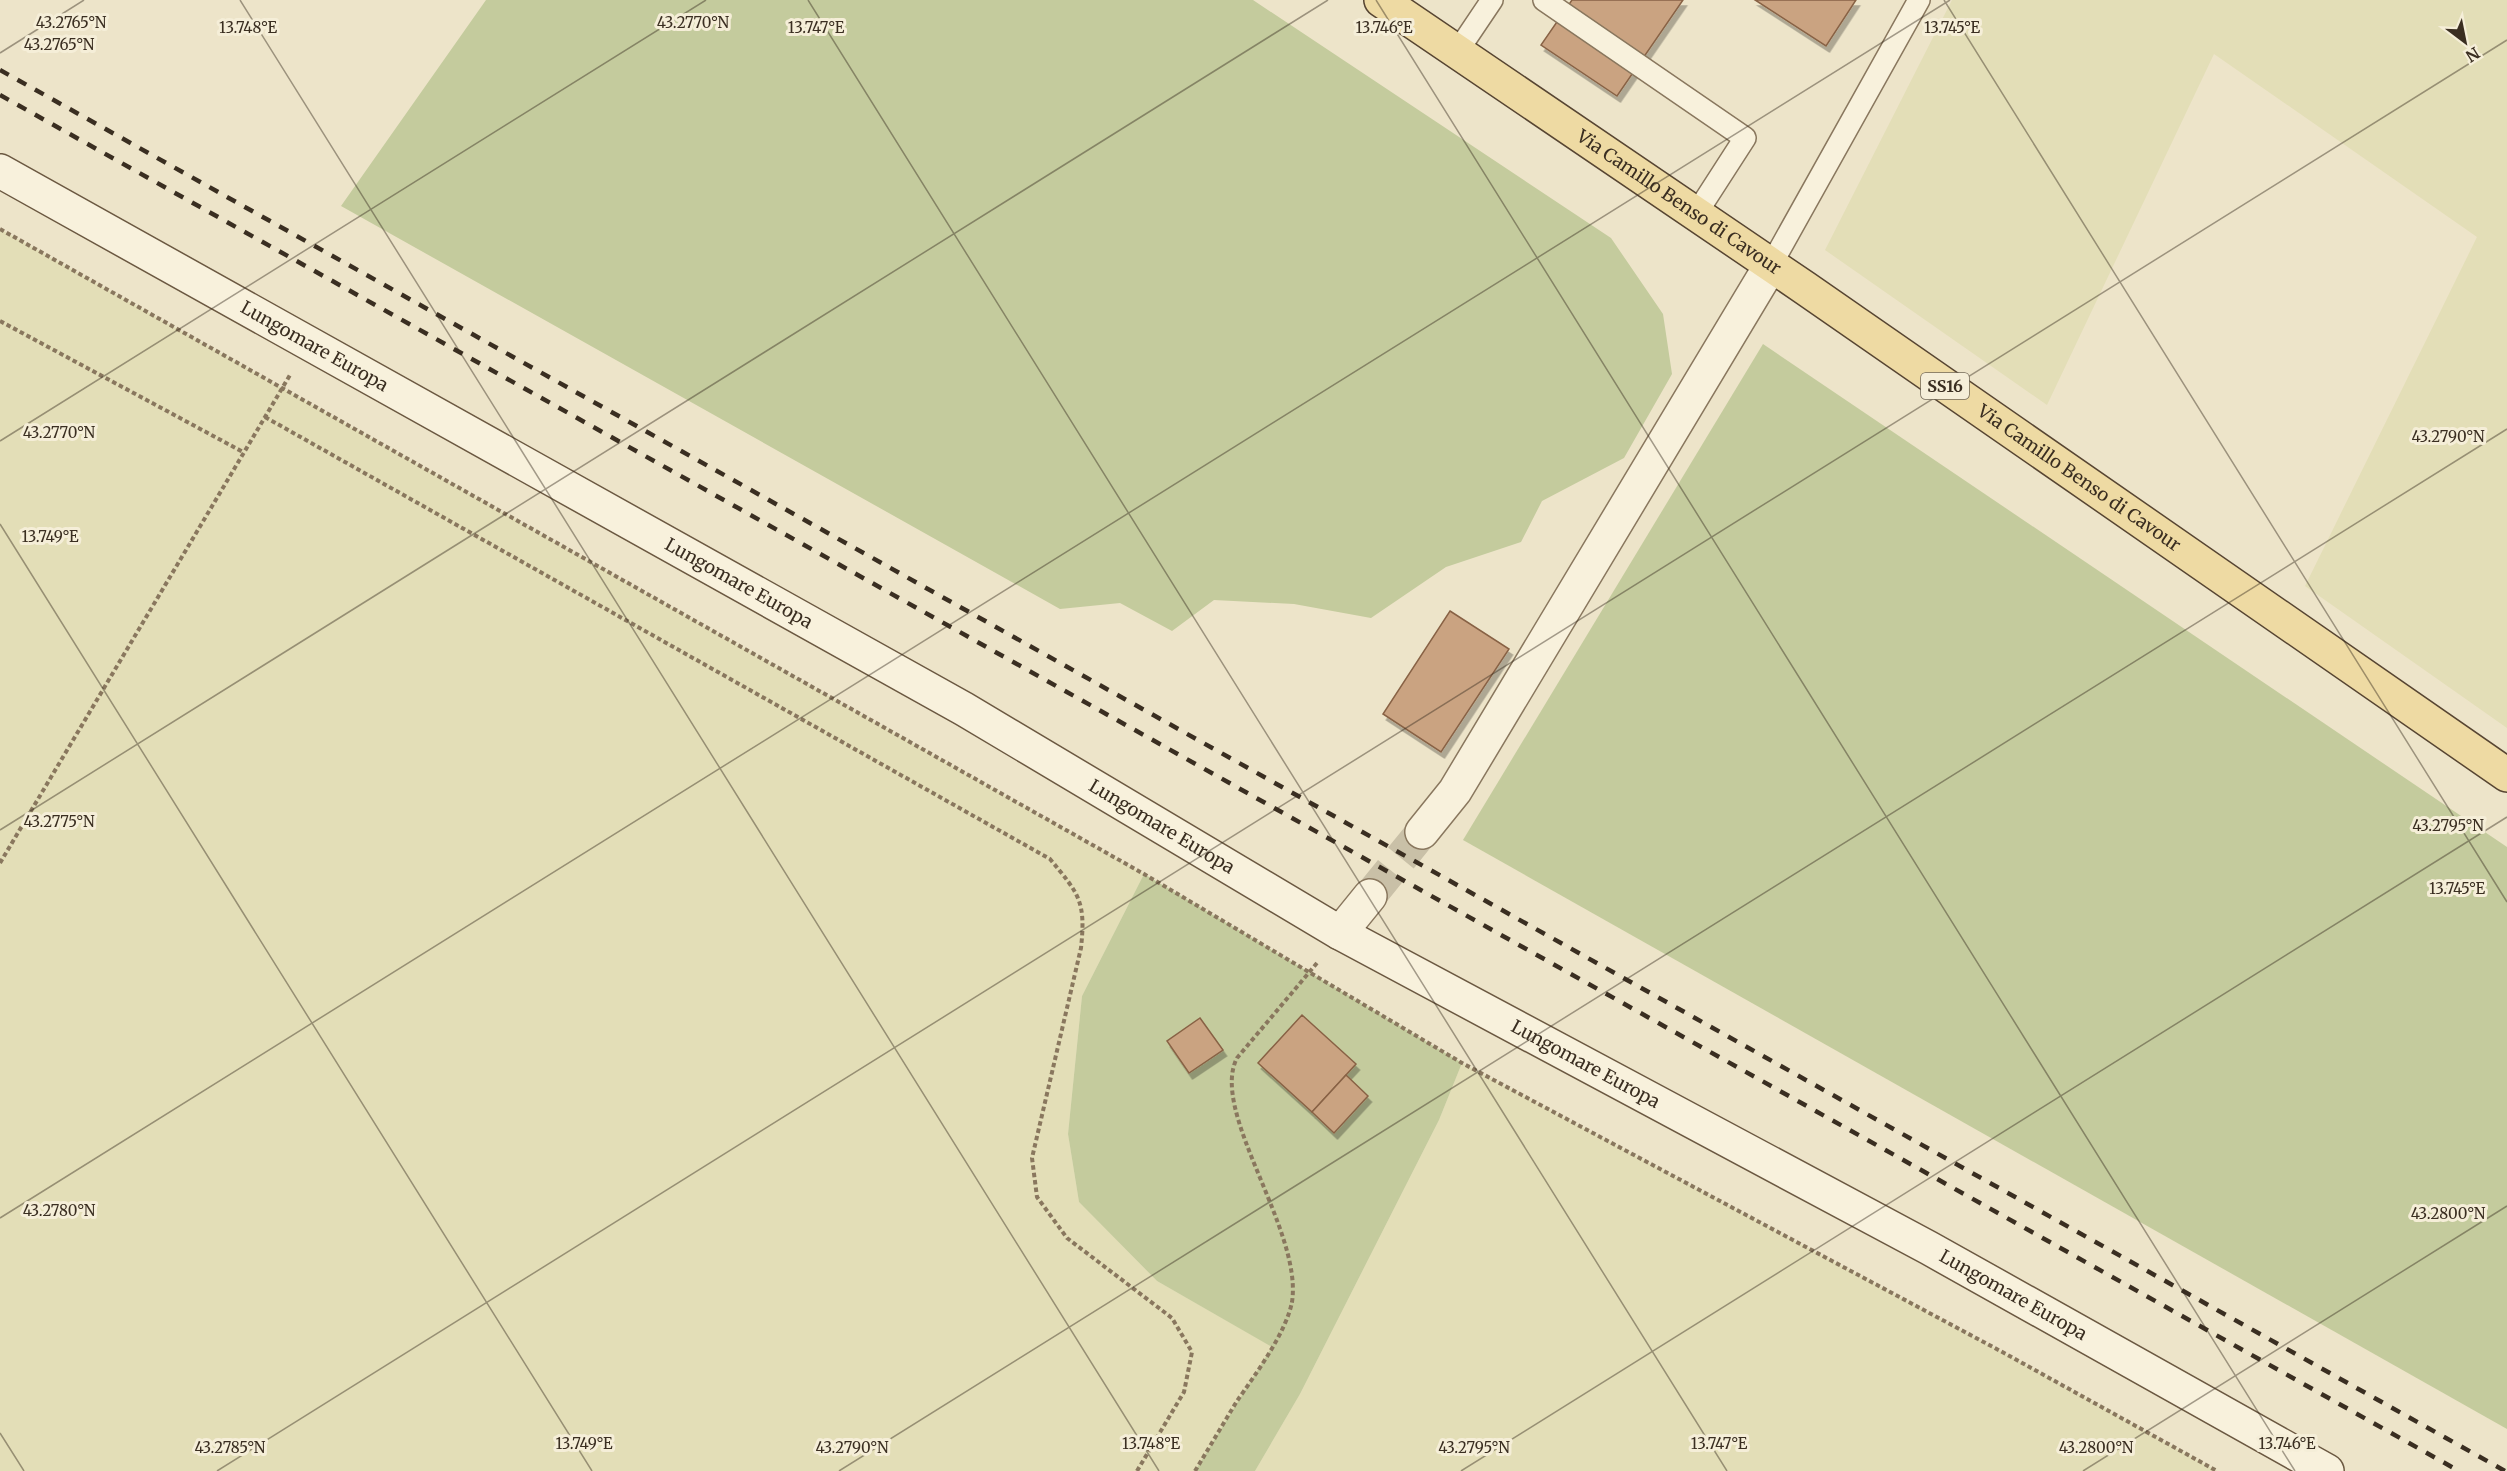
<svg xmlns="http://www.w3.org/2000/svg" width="2507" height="1471" viewBox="0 0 2507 1471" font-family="Merriweather,serif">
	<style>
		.farmland { fill: #e3deb7 }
		.green { fill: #c4cb9d }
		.building { fill: #caa381; stroke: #886245; stroke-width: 1.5; filter: url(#shadow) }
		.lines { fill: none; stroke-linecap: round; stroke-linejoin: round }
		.street-tunnel { stroke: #c9c0a7; stroke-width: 33; stroke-dasharray: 33 16; stroke-linecap: butt }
		.lane-casing { stroke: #89775e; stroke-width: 24 }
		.street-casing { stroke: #89775e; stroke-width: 36 }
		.secondary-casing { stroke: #6b5841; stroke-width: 36 }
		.primary-casing { stroke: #574532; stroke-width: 36 }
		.path { stroke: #89775e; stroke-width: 4; stroke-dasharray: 4.5 3; stroke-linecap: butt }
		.lane { stroke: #f8f1dc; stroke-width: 21 }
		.street { stroke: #f8f1dc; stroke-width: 33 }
		.secondary { stroke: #f8f1dc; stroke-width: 33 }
		.primary { stroke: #eedaa3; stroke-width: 33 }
		.rail { stroke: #3a2e21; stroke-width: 4.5; stroke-dasharray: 10 10; stroke-linecap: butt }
		.ticks { fill: none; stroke: #3a2e21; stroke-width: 1.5; stroke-opacity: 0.45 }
		.labels { text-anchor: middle; stroke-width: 6; stroke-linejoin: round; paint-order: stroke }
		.shield { fill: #f5eed8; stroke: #726858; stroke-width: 1.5 }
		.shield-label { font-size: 16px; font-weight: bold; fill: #3a2e21 }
		.street-label { font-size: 18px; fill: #3a2e21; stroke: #f5eed8 }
		.ticks-label { font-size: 15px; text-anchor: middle; fill: #3a2e21; stroke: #f5eed8; stroke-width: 6; stroke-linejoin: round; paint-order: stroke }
	</style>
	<defs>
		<filter id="shadow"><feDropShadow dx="3.5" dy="6" stdDeviation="0" flood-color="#0004"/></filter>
	</defs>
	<rect width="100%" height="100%" fill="#ede4c9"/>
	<g class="farmland">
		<polygon points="1952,0 2507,0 2507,728 2305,586 2477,237 2214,54 2047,405 1825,250"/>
		<polygon points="0,229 1144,874 1082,996 1068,1134 1079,1202 1157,1281 1273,1347 1195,1471 0,1471"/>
		<polygon points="1462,1063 2006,1354 2217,1471 1255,1471 1300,1394 1439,1120"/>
	</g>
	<g class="green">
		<polygon points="486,0 1253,0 1611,238 1663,314 1672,374 1624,458 1542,501 1521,542 1446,567 1371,618 1294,604 1214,600 1172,631 1120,603 1060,609 341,206"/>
		<polygon points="1763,344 2507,847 2507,1429 1463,840"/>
		<polygon points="1144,874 1462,1063 1439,1120 1300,1394 1255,1471 1195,1471 1272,1347 1157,1281 1079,1202 1068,1134 1082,996"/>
	</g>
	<g class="building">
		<polygon points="1572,0 1683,0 1617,96 1541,45"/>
		<polygon points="1755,0 1856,0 1826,46"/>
		<polygon points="1450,611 1509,649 1441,752 1383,714"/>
		<polygon points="1302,1015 1356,1064 1312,1112 1258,1063"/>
		<polygon points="1200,1018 1223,1050 1189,1073 1167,1041"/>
		<polygon points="1346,1075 1368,1096 1334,1133 1312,1112"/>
	</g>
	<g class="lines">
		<polyline class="street-tunnel" points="1370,896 1422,832"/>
		<defs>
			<g id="lane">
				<polyline points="1544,0 1745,138 1696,214"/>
				<polyline points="1457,52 1492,0"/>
				<polyline points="1771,265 1919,0"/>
			</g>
			<g id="street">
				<polyline points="1422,832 1455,791 1771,265"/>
				<polyline points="1340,933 1370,896"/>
			</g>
			<g id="secondary">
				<path id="s1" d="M 0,171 L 964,709 L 1340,933 L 1929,1248 L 2327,1471"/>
			</g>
			<g id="primary">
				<path id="s2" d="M 1381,0 L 1805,288 L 2507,775"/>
			</g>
		</defs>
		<use href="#lane" class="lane-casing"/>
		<use href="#street" class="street-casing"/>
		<use href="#secondary" class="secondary-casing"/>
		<use href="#primary" class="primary-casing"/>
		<g class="path">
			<polyline points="0,229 1144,874 1462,1063 2006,1354 2217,1471"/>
			<polyline points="0,321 243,452"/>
			<path d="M 265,417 L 1050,859 C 1079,894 1086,901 1081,948 L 1032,1158 L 1037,1197 L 1067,1238 L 1172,1318 L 1192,1352 L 1184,1392 L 1137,1471"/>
			<polyline points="0,863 290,375"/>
			<path d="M 1195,1471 C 1209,1448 1223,1424 1237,1401 C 1255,1375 1286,1333 1292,1302 C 1303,1230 1209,1112 1237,1058 L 1317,963"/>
		</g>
		<use href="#lane" class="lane"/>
		<use href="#street" class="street"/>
		<use href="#secondary" class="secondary"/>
		<use href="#primary" class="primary"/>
		<g class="rail">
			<polyline points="0,70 2505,1471"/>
			<polyline points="0,95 2459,1471"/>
		</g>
	</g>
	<path class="ticks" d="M 240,0 L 1159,1471M 808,0 L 1727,1471M 1376,0 L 2295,1471M 1944,0 L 2507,902M 0,53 L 84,0M 0,441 L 706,0M 0,524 L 592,1471M 0,830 L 1328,0M 0,1218 L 1950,0M 0,1433 L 24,1471M 217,1471 L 2507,40M 839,1471 L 2507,429M 1461,1471 L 2507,817M 2083,1471 L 2507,1206"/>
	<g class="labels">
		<rect class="shield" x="1921" y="373" width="48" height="26" rx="4.5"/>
		<g class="shield-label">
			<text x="1945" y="392">SS16</text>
		</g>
		<g class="street-label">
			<text dy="6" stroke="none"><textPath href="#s2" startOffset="360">Via Camillo Benso di Cavour</textPath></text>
			<text dy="6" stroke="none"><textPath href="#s1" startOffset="360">Lungomare Europa</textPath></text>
			<text dy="6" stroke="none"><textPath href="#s2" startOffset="846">Via Camillo Benso di Cavour</textPath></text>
			<text dy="6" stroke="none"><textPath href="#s1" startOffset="846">Lungomare Europa</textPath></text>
			<text dy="6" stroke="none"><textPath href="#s1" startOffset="1334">Lungomare Europa</textPath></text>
			<text dy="6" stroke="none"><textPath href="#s1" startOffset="1820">Lungomare Europa</textPath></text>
			<text dy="6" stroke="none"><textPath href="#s1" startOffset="2306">Lungomare Europa</textPath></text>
		</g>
	</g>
	<g class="ticks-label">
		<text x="71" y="28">43.2765°N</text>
		<text x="693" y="28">43.2770°N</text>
		<text x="248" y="33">13.748°E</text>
		<text x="816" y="33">13.747°E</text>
		<text x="1384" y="33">13.746°E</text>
		<text x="1952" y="33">13.745°E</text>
		<text x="59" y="50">43.2765°N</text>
		<text x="59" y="438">43.2770°N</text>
		<text x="2448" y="442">43.2790°N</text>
		<text x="50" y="542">13.749°E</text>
		<text x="59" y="827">43.2775°N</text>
		<text x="2448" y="831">43.2795°N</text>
		<text x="2457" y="894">13.745°E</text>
		<text x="59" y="1216">43.2780°N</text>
		<text x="2448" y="1219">43.2800°N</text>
		<text x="584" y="1449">13.749°E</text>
		<text x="1151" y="1449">13.748°E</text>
		<text x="1719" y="1449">13.747°E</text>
		<text x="2287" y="1449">13.746°E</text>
		<text x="230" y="1453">43.2785°N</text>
		<text x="852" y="1453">43.2790°N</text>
		<text x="1474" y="1453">43.2795°N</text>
		<text x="2096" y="1453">43.2800°N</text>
	</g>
	<g transform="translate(2465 42) rotate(148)" stroke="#f5eed8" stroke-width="4.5" paint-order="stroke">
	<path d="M0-4.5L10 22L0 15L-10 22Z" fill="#3a2e21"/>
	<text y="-9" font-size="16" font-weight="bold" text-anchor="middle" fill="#3a2e21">N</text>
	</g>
</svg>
